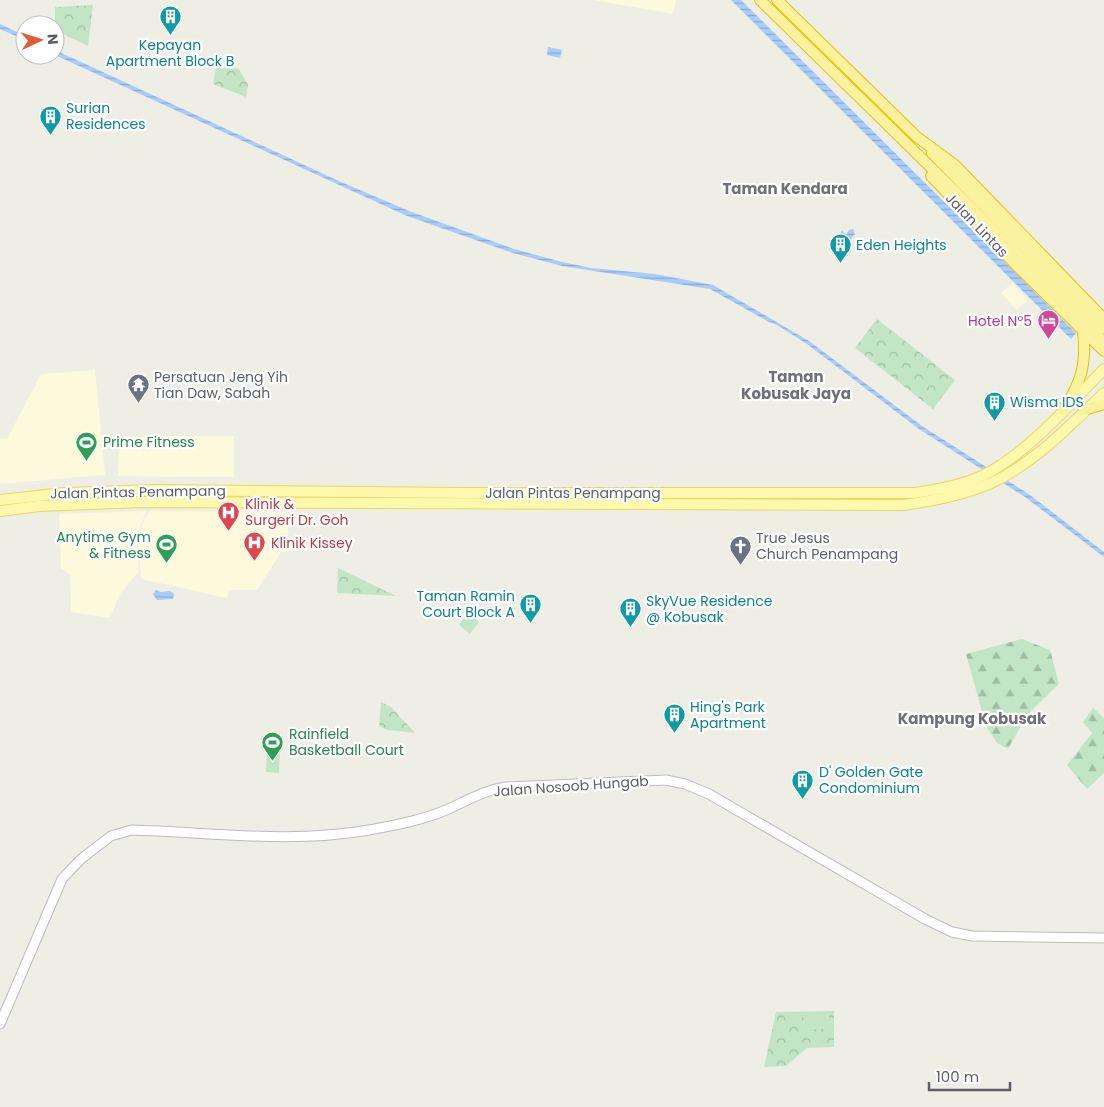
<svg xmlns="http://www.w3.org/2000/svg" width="1104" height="1107" viewBox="0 0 1104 1107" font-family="Poppins,sans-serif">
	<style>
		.commercial { fill: #fdf9dc }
		.forest { fill: url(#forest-firs) }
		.park { fill: url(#park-crowns) }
		.garden { fill: #c2e5c6 }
		.water { fill: url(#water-rules) }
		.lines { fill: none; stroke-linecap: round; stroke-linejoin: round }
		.secondary-casing { stroke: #babcc2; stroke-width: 11 }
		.primary-casing { stroke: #edd660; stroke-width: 12 }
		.trunk-casing { stroke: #ecbf08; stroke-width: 12 }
		.secondary { stroke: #fff; stroke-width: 9 }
		.primary { stroke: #fcf9ac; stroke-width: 10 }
		.trunk { stroke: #faf29e; stroke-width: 10 }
		.labels { text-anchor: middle; stroke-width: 4.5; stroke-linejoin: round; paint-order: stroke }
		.culture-label { font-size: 14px; fill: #0d838f; stroke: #fff; text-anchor: start }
		.street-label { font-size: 14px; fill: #5d5f65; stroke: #fff }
		.hotel-label { font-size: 14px; fill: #b23c85; stroke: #fff; text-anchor: end }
		.worship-label { font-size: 14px; fill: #5b616d; stroke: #fff; text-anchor: start }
		.leisure-label { font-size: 14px; fill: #27864d; stroke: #fff; text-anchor: start }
		.health-label { font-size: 14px; fill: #be3a42; stroke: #fff; text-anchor: start }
		.neighbourhood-label { font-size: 15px; font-weight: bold; fill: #6e7177; stroke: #fff }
	</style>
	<defs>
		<pattern id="forest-firs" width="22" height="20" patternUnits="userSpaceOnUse" patternTransform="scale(1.25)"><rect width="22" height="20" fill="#c2e5c6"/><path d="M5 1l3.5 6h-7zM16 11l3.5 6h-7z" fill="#a1bda4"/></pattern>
		<pattern id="park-crowns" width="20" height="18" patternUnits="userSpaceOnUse" patternTransform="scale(1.25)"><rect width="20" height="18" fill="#c2e5c6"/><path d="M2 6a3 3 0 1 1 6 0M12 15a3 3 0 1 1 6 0" fill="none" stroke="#a1bda4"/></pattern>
		<pattern id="water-rules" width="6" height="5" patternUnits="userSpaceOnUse" patternTransform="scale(1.25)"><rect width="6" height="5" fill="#a7cdfc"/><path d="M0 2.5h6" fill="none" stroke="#8baad0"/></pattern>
	</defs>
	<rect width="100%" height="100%" fill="#efeee5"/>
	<g class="commercial">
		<polygon points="594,0 676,0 673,14"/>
		<polygon points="1012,283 1028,300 1017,310 1001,293"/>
		<polygon points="95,370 105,475 0,484 0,438 7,439 41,374"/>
		<polygon points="146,436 234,436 234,477 118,476 119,441 129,441"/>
		<polygon points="147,511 136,536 139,571 120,594 110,618 71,612 70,575 61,568 59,514"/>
		<polygon points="149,511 288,512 288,552 281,552 257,590 229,590 227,598 141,579 137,535"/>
	</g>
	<g class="forest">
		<polygon points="1022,639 1050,650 1059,684 1027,715 1008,749 997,743 986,726 966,654"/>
		<polygon points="1093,708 1104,718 1104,773 1087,789 1067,765 1092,733 1083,722"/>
	</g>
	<g class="park">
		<polygon points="93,5 88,46 55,30 55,7"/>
		<polygon points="216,66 239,69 248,85 246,97 213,84"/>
		<polygon points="877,319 955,380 933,409 855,348"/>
		<polygon points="338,568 396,596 337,593"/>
		<polygon points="381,702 391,707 415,733 387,730 379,726"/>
		<polygon points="834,1011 834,1047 807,1048 786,1066 764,1067 776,1012"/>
	</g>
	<g class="garden">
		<polygon points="467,613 479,622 470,634 459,625"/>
		<polygon points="267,749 280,749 279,773 266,772"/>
		<polygon points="803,1012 829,1012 829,1029 804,1030"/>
	</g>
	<g class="water">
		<polygon points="731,0 741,0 1076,333 1071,339"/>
		<polygon points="0,24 25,36 25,40 0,29"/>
		<polygon points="548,47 562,50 560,58 547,55"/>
		<polygon points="55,50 341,182 409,211 514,249 562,262 591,268 655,274 713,285 809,341 922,426 1030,495 1104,552 1104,557 1025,497 919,429 807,344 777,325 769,322 710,289 562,266 513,253 407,216 55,55"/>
		<polygon points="853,229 855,234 843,249 834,241 835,235 840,234 842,230 846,235 849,230"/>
		<polygon points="156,590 161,592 170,591 174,594 173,599 157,600 153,594"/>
	</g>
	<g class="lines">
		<defs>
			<path id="secondary" d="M 0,1024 L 62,879 L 81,859 L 111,836 L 131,830 C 210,832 290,844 369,830 C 395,825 423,820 446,810 C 467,801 484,790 506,787 L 666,780 L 685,784 L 709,794 L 925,919 L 952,932 L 972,936 L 1104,938"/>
			<g id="primary">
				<path d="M 0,500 L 64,493 L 155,490 L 464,493 L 914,493 C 937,490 963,485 984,475 C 1028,453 1070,404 1104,369"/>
				<path d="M 0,511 L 39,506 L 142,502 L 903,505 C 933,501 964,495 991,483 C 1035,463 1070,425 1104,393"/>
			</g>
			<g id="trunk">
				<polyline points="760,0 957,193 1104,342"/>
				<polyline points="777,0 917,137 955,165 1104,319"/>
				<polyline points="932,153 1104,329"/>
				<polyline points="931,176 1018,267 1104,351"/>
				<path d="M 1063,410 C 1081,384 1087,363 1083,332"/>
				<polyline points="1084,410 1104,404"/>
			</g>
		</defs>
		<use href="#secondary" class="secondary-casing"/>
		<use href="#primary" class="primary-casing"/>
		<use href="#trunk" class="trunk-casing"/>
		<use href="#secondary" class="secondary"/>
		<use href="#primary" class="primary"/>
		<use href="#trunk" class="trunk"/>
	</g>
	<defs>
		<symbol id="building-pin" viewBox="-11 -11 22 30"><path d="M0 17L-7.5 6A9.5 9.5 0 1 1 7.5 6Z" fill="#0f9aa8" stroke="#fff"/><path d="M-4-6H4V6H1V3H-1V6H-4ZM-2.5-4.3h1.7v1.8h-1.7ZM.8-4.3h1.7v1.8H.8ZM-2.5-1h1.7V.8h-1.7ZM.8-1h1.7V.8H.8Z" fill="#fff"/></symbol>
		<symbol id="hotel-pin" viewBox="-11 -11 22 30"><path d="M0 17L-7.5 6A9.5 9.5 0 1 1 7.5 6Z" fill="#d1479c" stroke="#fff"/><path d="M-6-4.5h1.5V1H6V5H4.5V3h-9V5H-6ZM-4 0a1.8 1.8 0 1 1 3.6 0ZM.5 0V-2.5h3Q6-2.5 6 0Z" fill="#fff"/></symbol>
		<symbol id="temple-pin" viewBox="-11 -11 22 30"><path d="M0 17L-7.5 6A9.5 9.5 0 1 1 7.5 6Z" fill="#6b7280" stroke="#fff"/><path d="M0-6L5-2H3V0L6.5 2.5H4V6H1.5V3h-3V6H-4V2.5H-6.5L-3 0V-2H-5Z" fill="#fff"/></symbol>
		<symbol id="stadium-pin" viewBox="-11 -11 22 30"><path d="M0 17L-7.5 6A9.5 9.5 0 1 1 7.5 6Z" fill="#2e9e5b" stroke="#fff"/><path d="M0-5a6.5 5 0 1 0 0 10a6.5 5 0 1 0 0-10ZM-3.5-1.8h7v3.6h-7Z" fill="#fff"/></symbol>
		<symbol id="hospital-pin" viewBox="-11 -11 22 30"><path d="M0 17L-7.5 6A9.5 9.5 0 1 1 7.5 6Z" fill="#e0444e" stroke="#fff"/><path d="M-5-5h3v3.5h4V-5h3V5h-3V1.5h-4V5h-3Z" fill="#fff"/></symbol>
		<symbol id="church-pin" viewBox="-11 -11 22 30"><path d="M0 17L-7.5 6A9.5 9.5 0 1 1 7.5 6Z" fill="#6b7280" stroke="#fff"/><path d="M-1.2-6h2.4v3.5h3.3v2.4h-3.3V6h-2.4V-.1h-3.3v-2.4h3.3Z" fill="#fff"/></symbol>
	</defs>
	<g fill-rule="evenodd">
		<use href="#building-pin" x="158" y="4" width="25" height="34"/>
		<use href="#building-pin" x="38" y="104" width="25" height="34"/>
		<use href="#building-pin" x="828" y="232" width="25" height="34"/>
		<use href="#hotel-pin" x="1036" y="308" width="25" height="34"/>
		<use href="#temple-pin" x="126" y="372" width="25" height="34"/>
		<use href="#building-pin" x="982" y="390" width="25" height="34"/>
		<use href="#stadium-pin" x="74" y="430" width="25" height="34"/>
		<use href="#hospital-pin" x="216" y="500" width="25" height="34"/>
		<use href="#hospital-pin" x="242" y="530" width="25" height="34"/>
		<use href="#stadium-pin" x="154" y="532" width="25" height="34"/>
		<use href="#church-pin" x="728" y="534" width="25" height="34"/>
		<use href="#building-pin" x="518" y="592" width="25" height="34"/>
		<use href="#building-pin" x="618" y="596" width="25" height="34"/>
		<use href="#building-pin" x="662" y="702" width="25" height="34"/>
		<use href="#stadium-pin" x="260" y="730" width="25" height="34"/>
		<use href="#building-pin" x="790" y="768" width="25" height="34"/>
	</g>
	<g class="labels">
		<g class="culture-label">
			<text x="170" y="50" text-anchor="middle">Kepayan<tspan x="170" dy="16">Apartment Block B</tspan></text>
			<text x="66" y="113">Surian<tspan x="66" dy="16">Residences</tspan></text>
			<text x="856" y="250">Eden Heights</text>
			<text x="1010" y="407">Wisma IDS</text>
			<text x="515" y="601" text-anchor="end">Taman Ramin<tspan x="515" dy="16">Court Block A</tspan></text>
			<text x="646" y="606">SkyVue Residence<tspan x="646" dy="16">@ Kobusak</tspan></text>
			<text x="690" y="712">Hing's Park<tspan x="690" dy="16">Apartment</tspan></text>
			<text x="819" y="777">D' Golden Gate<tspan x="819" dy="16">Condominium</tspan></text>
		</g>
		<g class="street-label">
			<text transform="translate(977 225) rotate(46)" y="5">Jalan Lintas</text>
			<text transform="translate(138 492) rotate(-1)" y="5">Jalan Pintas Penampang</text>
			<text x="573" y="498">Jalan Pintas Penampang</text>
			<text transform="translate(571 786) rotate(-4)" y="5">Jalan Nosoob Hungab</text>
		</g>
		<g class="hotel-label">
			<text x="1032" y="326">Hotel N°5</text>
		</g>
		<g class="worship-label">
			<text x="154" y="382">Persatuan Jeng Yih<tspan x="154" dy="16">Tian Daw, Sabah</tspan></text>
			<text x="756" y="543">True Jesus<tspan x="756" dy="16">Church Penampang</tspan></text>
		</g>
		<g class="leisure-label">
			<text x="103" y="447">Prime Fitness</text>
			<text x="151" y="542" text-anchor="end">Anytime Gym<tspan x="151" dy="16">&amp; Fitness</tspan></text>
			<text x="289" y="739">Rainfield<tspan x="289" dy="16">Basketball Court</tspan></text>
		</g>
		<g class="health-label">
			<text x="245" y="509">Klinik &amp;<tspan x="245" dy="16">Surgeri Dr. Goh</tspan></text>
			<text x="271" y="548">Klinik Kissey</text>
		</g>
		<g class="neighbourhood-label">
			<text x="785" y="194">Taman Kendara</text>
			<text x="796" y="382">Taman<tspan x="796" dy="17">Kobusak Jaya</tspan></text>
			<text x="972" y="724">Kampung Kobusak</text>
		</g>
	</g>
	<g transform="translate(40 40) rotate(86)"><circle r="24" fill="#ffffff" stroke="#bebfc1"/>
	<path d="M0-4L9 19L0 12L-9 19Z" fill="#e45836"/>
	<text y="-8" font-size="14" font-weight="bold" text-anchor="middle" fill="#5d5f65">N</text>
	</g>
	<path d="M929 1082v8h81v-8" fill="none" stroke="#5d5f65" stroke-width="2.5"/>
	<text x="936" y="1082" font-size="15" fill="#5d5f65" stroke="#ffffff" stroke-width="4" paint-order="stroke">100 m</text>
</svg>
